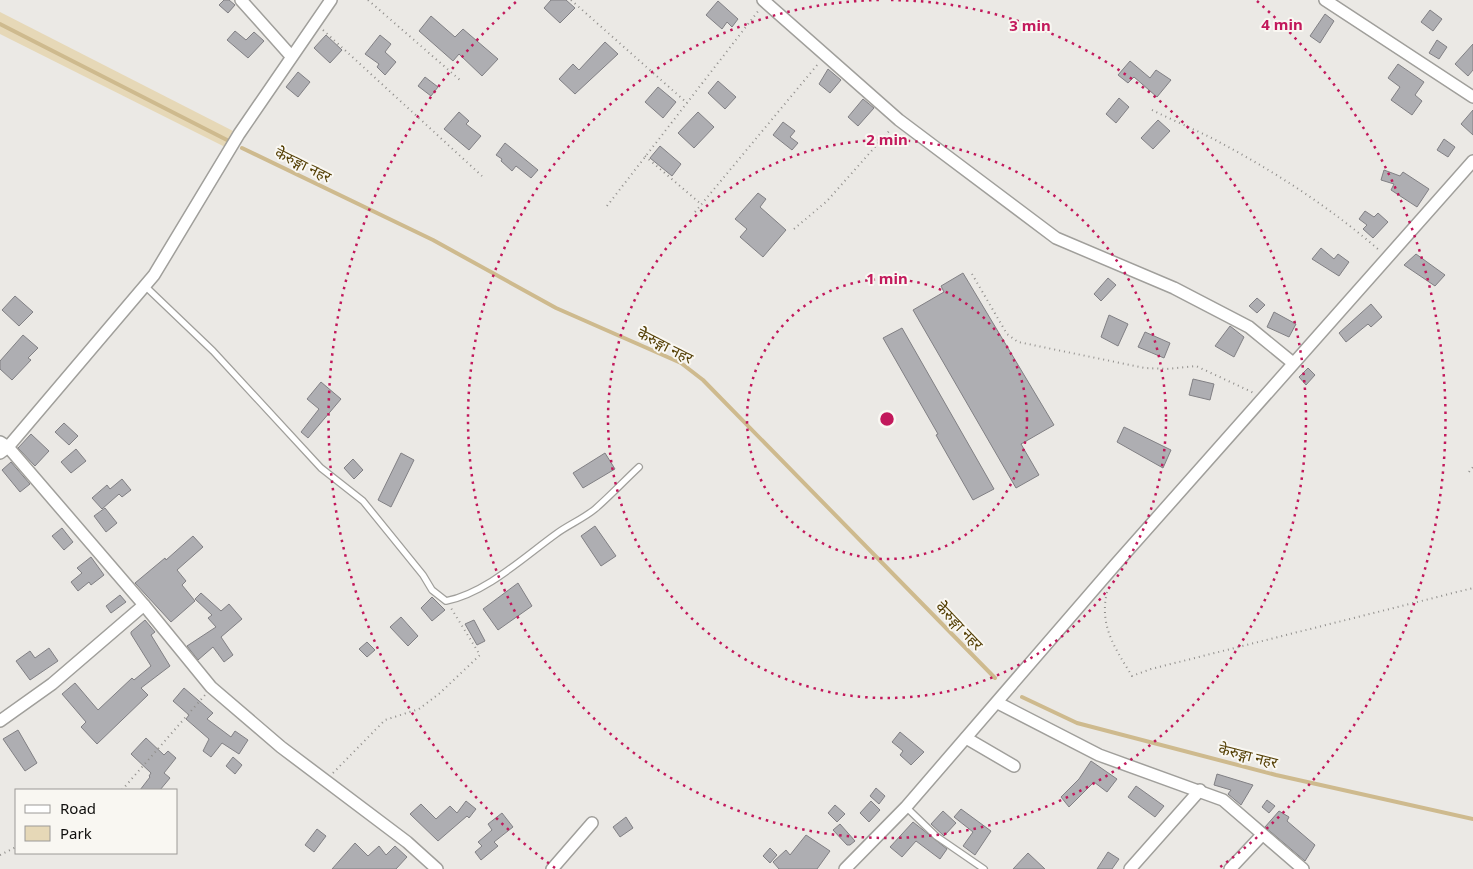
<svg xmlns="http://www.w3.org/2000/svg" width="1473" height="869" viewBox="0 0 1473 869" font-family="'Noto Sans','Noto Sans Devanagari',sans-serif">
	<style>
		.green { fill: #e6d8b7 }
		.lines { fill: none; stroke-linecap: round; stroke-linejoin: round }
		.stream { stroke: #ceba8e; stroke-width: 4 }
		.building { fill: #aeaeb2; stroke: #818084 }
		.service-casing { stroke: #a09f9b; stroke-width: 8 }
		.minor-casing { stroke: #a09f9b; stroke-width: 14 }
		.path { stroke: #908e8b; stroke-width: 2; stroke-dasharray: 1 4; stroke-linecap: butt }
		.service { stroke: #fff; stroke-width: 5.5 }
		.minor { stroke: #fff; stroke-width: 11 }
		.ring { fill: none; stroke: #c2185b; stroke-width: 2.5; stroke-dasharray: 2.5 5 }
		.labels { text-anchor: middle; stroke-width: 4; stroke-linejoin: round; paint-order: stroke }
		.water-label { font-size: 15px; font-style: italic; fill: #543f04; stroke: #f9f7f2 }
		.centre { fill: #c2185b; stroke: #f9f7f2; stroke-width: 2.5 }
		.ring-label { font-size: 15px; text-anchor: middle; font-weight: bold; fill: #c2185b; stroke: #f9f7f2; stroke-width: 4; stroke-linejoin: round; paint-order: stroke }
	</style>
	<rect width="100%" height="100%" fill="#ebe9e5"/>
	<polygon class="green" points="0,12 239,134 231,150 0,34"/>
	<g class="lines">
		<g class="stream">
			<polyline points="0,24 227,140"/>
			<polyline points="242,148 433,240 556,308 681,363 703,380 995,678"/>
			<polyline points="1022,697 1077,723 1276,775 1473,819"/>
		</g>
	</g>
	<g class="building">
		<polygon points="224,0 229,0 235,5 228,13 219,5"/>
		<polygon points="551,0 566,0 575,8 560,23 544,8"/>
		<polygon points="718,1 738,19 732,27 727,22 722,29 706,15"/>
		<polygon points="1430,10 1442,19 1433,31 1421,22"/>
		<polygon points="1325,14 1334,21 1320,43 1310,36"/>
		<polygon points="431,16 455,37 463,29 498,59 482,76 459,54 453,61 419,31"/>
		<polygon points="235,31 246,40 254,32 264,41 248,58 227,40"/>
		<polygon points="326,35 342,50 330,63 314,48"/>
		<polygon points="380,35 391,44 385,52 396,62 385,75 377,67 379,64 365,54"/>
		<polygon points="1437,40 1447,47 1439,59 1429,53"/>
		<polygon points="605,42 618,54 575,94 559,79 573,64 579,70"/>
		<polygon points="1473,44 1473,70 1468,76 1455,64"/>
		<polygon points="1130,61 1150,78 1156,70 1171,80 1157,97 1134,77 1128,83 1118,75"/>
		<polygon points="1398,64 1424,82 1415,95 1422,101 1412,115 1391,100 1400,87 1388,78"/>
		<polygon points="828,69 841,80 830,93 819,84"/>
		<polygon points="298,72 310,82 298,97 286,87"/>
		<polygon points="425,77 438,87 431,96 418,86"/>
		<polygon points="718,81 736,97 725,109 708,93"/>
		<polygon points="658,87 676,102 663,118 645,102"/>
		<polygon points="1119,98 1129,107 1116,123 1106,114"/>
		<polygon points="863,99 874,108 858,126 848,117"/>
		<polygon points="1473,110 1473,135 1461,124"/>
		<polygon points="459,112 469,121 466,124 481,136 469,150 444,129"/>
		<polygon points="698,112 714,127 694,148 678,133"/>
		<polygon points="1158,120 1170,131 1153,149 1141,138"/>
		<polygon points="783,122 795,131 790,137 798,143 792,150 773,135"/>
		<polygon points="1444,139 1455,147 1448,157 1437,150"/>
		<polygon points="505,143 538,170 531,178 516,166 512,171 501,161 502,159 496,155"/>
		<polygon points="660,146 681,164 672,176 650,158"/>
		<polygon points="1384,170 1400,176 1403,172 1429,189 1417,207 1391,190 1394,184 1381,180"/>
		<polygon points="758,193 766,199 760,207 786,230 763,257 740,237 747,229 735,219"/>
		<polygon points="1365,211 1374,217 1378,213 1388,222 1373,238 1363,229 1367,225 1359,219"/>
		<polygon points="1321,248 1334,259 1338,254 1349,262 1339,276 1312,259"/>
		<polygon points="1416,254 1445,275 1435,286 1404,265"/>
		<polygon points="963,273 1054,425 1021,444 1039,475 1016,488 913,310 944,292 941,286"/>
		<polygon points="1108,278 1116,285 1101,301 1094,294"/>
		<polygon points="15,296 33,312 19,326 2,310"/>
		<polygon points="1257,298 1265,305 1257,313 1249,306"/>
		<polygon points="1371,304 1382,317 1371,327 1368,324 1346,342 1339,333"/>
		<polygon points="1274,312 1296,324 1289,337 1267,327"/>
		<polygon points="1109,315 1128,324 1118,346 1101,337"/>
		<polygon points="1230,326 1244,337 1234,357 1215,346"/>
		<polygon points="902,328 994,489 973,500 936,435 938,434 883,338"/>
		<polygon points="1145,332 1170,343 1164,358 1138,347"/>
		<polygon points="23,335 38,348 28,358 31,360 12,380 0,369 0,361"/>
		<polygon points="1308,368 1315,375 1306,385 1299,377"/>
		<polygon points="1193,379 1214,384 1210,400 1189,395"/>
		<polygon points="321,382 341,399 308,438 301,432 319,409 307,399"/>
		<polygon points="64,423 78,436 69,445 55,432"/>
		<polygon points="1124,427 1171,450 1163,468 1117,442"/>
		<polygon points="31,434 49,451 35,466 18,448"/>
		<polygon points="76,449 86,461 71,473 61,462"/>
		<polygon points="401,453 414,460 391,507 378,500"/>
		<polygon points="605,453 615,469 583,488 573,473"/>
		<polygon points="353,459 363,470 354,479 344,468"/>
		<polygon points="11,462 30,484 20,492 2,470"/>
		<polygon points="122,479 131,490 122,497 119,494 102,509 92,498 107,485 110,489"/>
		<polygon points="105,508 117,523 106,532 94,516"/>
		<polygon points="595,526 616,556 601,566 581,536"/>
		<polygon points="62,528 73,542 64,550 52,536"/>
		<polygon points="193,536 203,547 177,570 186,581 182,585 195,601 171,622 135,583 165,558 166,560"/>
		<polygon points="91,557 104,575 91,585 89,582 78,591 71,582 82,573 77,568"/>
		<polygon points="518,583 532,606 498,630 483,609"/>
		<polygon points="201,593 221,611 229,604 242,619 221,637 233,655 224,662 213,647 198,660 187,646 216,627 208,618 212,615 195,599"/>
		<polygon points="120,595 126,602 111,613 106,606"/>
		<polygon points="432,597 445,610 432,621 421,608"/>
		<polygon points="401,617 418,636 408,646 390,627"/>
		<polygon points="145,620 155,632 151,635 170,666 141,688 148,695 97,744 81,727 86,722 62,694 75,683 98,710 132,678 134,680 151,666 131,634 131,632"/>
		<polygon points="474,620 485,641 477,645 465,624"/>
		<polygon points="367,642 375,650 367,657 359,649"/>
		<polygon points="49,648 58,661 30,680 16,661 30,651 35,658"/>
		<polygon points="184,688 213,713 207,719 231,737 235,731 248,740 239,754 222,743 211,757 203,751 209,739 186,719 189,715 173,701"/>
		<polygon points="18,730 37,763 25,771 3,739"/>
		<polygon points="900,732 924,752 911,765 900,755 903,751 892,742"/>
		<polygon points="146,738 164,755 168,751 176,758 164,773 170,778 160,790 140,790 150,777 149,776 151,773 131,754"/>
		<polygon points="233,757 242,765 235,774 226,766"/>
		<polygon points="1091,761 1117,779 1107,792 1094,782 1069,807 1061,797 1079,779"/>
		<polygon points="1217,774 1253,785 1241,805 1228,794 1231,790 1214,785"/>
		<polygon points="1136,786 1164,806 1155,817 1128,797"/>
		<polygon points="876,788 885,796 879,804 870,796"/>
		<polygon points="1267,800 1275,806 1269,813 1262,807"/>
		<polygon points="466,801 476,809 469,818 467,816 438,841 410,814 421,804 436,819 450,806 457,813"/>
		<polygon points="871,801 880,810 869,822 860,813"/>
		<polygon points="835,805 845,814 837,822 828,813"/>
		<polygon points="961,809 991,831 975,855 963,846 973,832 954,817"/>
		<polygon points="943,811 956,823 944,836 931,824"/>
		<polygon points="1279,811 1289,817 1287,821 1315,845 1305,861 1265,827"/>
		<polygon points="502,813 513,827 494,842 498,846 481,860 475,852 482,846 478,842 492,830 488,824"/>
		<polygon points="626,817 633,828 620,837 613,827"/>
		<polygon points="913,822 947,849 940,859 916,841 902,857 890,847"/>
		<polygon points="840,824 855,841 850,845 847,845 833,830"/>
		<polygon points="317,829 326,836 314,852 305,845"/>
		<polygon points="806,835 830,851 817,869 779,869 773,862 786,850 790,855"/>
		<polygon points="355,843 368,856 379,846 386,855 395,846 407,857 396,869 332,869"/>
		<polygon points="770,848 777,855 770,863 763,856"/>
		<polygon points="1108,852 1119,859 1112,869 1097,869"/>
		<polygon points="1028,853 1045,869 1013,869"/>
	</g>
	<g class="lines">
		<defs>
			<g id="service">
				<path d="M 145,286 L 213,351 L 321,468 L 363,501 L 423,575 L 432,590 L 446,601 C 486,593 524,557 556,534 C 568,525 583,519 595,509 C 610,496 624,481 639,467"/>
				<polyline points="906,807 936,836 984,869"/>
			</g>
			<g id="minor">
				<polyline points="241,0 291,56"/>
				<polyline points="763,0 899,120 1056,238 1174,288 1249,327 1293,363"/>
				<polyline points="1325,0 1473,97"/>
				<polyline points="0,442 8,447 144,605 211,687 281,747 407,842 437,869"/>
				<polyline points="0,453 8,447 154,275 239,134 331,0"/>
				<polyline points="998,703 1099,755 1223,800 1303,869"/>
				<polyline points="0,721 52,684 144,605"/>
				<polyline points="966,738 1014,766"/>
				<polyline points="552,869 592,823"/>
				<polyline points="845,869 906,807 1115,565 1473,161"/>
				<polyline points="1130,869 1200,790"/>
				<polyline points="1230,869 1262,835"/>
			</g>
		</defs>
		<use href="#service" class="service-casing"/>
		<use href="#minor" class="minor-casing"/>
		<g class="path">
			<polyline points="368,0 460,80"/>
			<polyline points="571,0 687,103"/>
			<polyline points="323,30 482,176"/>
			<path d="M 1152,110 C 1174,121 1199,131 1221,143 C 1277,173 1332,209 1379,250"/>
			<polyline points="645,156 702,205"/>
			<polyline points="607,206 759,10"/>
			<polyline points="695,212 818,64"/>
			<polyline points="794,229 827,201 891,129"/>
			<polyline points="972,274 1007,334 1018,342 1145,368 1167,369 1196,366 1254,393"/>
			<polyline points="1469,472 1473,467"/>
			<path d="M 1107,592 C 1099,626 1115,648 1132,676 L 1151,669 L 1473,588"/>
			<polyline points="333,773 385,720 419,709 440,693 480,655 451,608"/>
			<polyline points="122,790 205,695"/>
			<polyline points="0,855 16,847"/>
		</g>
		<use href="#service" class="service"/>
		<use href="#minor" class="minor"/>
	</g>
	<g class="ring">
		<circle cx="887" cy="419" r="140"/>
		<circle cx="887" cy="419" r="279"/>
		<path d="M891 0A419 419 0 1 1 883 0"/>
		<path d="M555 868A558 558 0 0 1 517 1M1257 1A558 558 0 0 1 1219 868"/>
	</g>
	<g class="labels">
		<g class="water-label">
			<text transform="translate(303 165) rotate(26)" y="5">केेरुङ्गा नहर</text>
			<text transform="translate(665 346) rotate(27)" y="5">केेरुङ्गा नहर</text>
			<text transform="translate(959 626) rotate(46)" y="5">केेरुङ्गा नहर</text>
			<text transform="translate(1248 756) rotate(14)" y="5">केरुङ्गा नहर</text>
		</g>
	</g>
	<circle cx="887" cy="419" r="8" class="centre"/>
	<g class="ring-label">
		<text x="1282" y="30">4 min</text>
		<text x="1030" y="31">3 min</text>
		<text x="887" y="145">2 min</text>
		<text x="887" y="284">1 min</text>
	</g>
	<rect x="15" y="789" width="162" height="65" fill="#f9f7f2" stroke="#9c9a97"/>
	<rect x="25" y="805" width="25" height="8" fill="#ffffff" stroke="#9c9a97"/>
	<text x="60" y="814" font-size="15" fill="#100f0e">Road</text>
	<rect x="25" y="826" width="25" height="15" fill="#e6d8b7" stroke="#9c9a97"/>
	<text x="60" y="839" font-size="15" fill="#100f0e">Park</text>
</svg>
